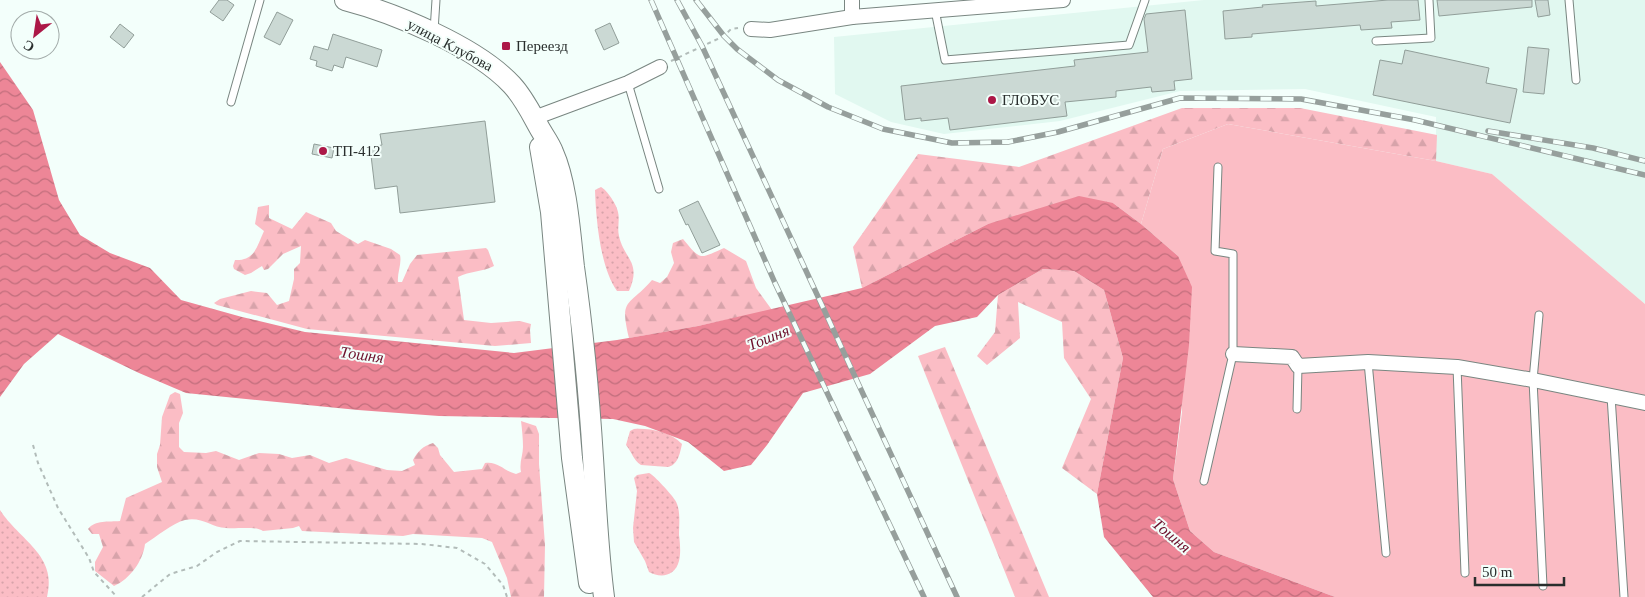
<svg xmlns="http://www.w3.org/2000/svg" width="1645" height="597" viewBox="0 0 1645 597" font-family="Georgia,serif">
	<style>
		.built { fill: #e1f8f0 }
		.grass { fill: url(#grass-dots) }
		.forest { fill: url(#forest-firs) }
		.garden { fill: #fbbdc5 }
		.water { fill: url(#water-waves) }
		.building { fill: #cbd9d4; stroke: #919e99 }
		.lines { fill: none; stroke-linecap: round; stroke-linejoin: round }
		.lane-casing { stroke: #798681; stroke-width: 9 }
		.street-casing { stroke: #798681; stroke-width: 16 }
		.secondary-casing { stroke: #798681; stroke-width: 22 }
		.path { stroke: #b2bcb9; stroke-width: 2; stroke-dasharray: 4 4; stroke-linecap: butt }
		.lane { stroke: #fff; stroke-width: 7 }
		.street { stroke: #fff; stroke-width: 14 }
		.secondary { stroke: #fff; stroke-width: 20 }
		.rail-casing { stroke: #969f9c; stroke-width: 5.5 }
		.rail { stroke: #f3fffb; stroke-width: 4; stroke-dasharray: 11; stroke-linecap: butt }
		.poi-dot { fill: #ac1847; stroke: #f3fffb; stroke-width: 2 }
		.labels { text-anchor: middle; stroke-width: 4; stroke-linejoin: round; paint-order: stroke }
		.street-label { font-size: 15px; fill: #292e2d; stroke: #f3fffb }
		.poi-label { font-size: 15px; fill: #292e2d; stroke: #f3fffb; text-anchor: start }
		.water-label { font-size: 16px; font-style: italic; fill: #6d112c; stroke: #f3fffb }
	</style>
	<defs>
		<pattern id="grass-dots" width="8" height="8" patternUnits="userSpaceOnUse" patternTransform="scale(1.25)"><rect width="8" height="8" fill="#fbbdc5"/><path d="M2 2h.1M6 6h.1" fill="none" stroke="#d7a3aa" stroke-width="1.8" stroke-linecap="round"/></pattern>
		<pattern id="forest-firs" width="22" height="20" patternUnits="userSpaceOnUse" patternTransform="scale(1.25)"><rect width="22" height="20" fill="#fbbdc5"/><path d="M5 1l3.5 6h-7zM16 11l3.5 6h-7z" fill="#d7a3aa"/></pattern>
		<pattern id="water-waves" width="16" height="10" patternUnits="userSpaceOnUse" patternTransform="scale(1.25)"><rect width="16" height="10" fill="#ed8697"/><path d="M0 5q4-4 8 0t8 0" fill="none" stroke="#c06e7c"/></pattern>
	</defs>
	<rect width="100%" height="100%" fill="#f3fffb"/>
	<polygon class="built" points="1204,0 1645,0 1645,304 1492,174 1436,161 1436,117 1305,89 1180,91 1060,121 944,134 891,122 835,94 834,37"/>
	<g class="grass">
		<path d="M 601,187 C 607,190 617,205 618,212 C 620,220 617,228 619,236 C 624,259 642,262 629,291 L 617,291 C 600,267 596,219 595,190 Z"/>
		<path d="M 634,429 C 650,428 671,432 682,444 C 680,453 678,465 668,467 L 641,465 C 633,460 632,452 626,445 L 630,431 Z"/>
		<path d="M 649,473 C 654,475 672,495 675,500 C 681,509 679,524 679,535 C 680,543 681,553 679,561 C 675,577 660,578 649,572 L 645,561 L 634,542 L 633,528 L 637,491 L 634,478 L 637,475 Z"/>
		<path d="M 0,510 C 19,540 58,555 47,597 L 0,597 Z"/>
	</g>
	<g class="forest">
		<polygon points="1182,108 1300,108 1437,135 1436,161 1228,124 1163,149 1141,224 1113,203 988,224 862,288 853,247 918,154 1019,167"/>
		<path d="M 269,205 L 269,218 L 292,229 L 306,212 L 331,223 L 336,231 L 358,244 L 365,240 L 391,249 L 400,255 C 402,264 397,273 398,282 L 402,282 L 410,264 L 417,255 L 486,248 L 488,250 L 494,266 C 482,272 470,271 458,277 L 464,320 L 491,323 L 520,321 L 531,324 L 530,330 L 531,343 L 495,346 L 307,329 L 217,305 L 214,303 L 220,299 L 251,291 L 267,293 L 277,305 L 289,301 L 294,279 L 294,269 L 300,263 L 301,246 L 283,254 L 268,269 L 264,270 L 262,266 L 251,273 L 245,275 L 234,269 L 233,266 L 235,260 C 255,261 257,246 264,231 L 255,224 L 258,207 Z"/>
		<path d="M 683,239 C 701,261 699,259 724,248 L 746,261 L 756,288 L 772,310 L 698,326 L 629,338 C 619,297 629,307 652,280 L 660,283 L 667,277 L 674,263 L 671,252 L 673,243 Z"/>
		<polygon points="1043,269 1074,271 1104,290 1123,358 1097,494 1062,468 1091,399 1064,358 1062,322 1018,302 1020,338 987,365 977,356 995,332 998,295"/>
		<polygon points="945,347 1049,597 1015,597 918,356"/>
		<path d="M 175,392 L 180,394 L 183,413 L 179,423 L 179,447 L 184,452 L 206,453 L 216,451 L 239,460 L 259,453 L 279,454 L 292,458 L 310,455 L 329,463 L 346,458 L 387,470 L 402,471 L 415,465 L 413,460 C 418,451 423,446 433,443 L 438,448 L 440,455 L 454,472 L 482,469 L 485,463 C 498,461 504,471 516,474 L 521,472 C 519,463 523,455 523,447 C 523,439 522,429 521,421 L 536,426 L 539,434 L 539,464 L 545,545 L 544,597 L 511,597 L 507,578 L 492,542 L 482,538 L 413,534 L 403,536 L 302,531 L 299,526 L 293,528 L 263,531 C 256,526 236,529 226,528 C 211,527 201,516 185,520 C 173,523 156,537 145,544 C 143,561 130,579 114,586 L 95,571 L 95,562 L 103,547 L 99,534 L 92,534 L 88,529 C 95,520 109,522 120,521 L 126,498 L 162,482 L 157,467 L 157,454 L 160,445 L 162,417 L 170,395 Z"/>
	</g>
	<polygon class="garden" points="1228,124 1436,161 1492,174 1645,304 1645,597 1335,597 1214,552 1190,531 1173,479 1182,412 1178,256 1141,224 1163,149"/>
	<polygon class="water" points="0,62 33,110 59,200 80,235 110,253 150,268 181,300 242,317 305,332 514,353 617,340 698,326 862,288 988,224 1079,196 1113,203 1141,224 1178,256 1192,287 1189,345 1173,479 1190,531 1214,552 1335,597 1153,597 1104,537 1097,494 1123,358 1104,290 1074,271 1043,269 998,295 977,317 935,326 870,374 803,393 767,445 751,465 724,471 688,442 645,426 613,419 439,416 358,410 186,393 139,373 58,334 24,364 0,397"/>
	<g class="building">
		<polygon points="219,0 227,0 234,5 223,21 210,12"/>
		<polygon points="1388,0 1418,0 1420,20 1391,22 1392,28 1361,30 1360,25 1252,34 1252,37 1225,39 1223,11 1263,7 1262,5 1316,1 1316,6"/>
		<polygon points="1437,0 1532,0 1532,7 1439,16"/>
		<polygon points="1535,0 1548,0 1550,15 1538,17"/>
		<polygon points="1185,10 1192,79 1174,81 1175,90 1152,92 1151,87 1116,91 1116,97 1065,102 1067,116 950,130 948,118 921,121 921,118 905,120 901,86 1075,66 1074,60 1148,52 1144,19 1146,14"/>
		<polygon points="277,12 293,20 280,45 264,37"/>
		<polygon points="610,23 619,43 604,50 595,30"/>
		<polygon points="120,24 134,35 124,48 110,37"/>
		<polygon points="333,34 382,50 377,67 346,57 343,68 334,65 332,71 316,66 317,61 310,59 314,46 328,50"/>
		<polygon points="1528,47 1549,49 1544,94 1523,92"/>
		<polygon points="1405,50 1489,68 1486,83 1517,89 1510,123 1373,95 1380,60 1402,64"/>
		<polygon points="485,121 495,202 400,213 397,186 375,189 370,147 382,145 380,134"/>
		<polygon points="314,144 334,148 332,158 312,154"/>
		<polygon points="698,201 720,245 702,253 688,224 686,225 679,210"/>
	</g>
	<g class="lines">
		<defs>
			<g id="lane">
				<polyline points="1569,0 1576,80"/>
				<polyline points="935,10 945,60 1129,45 1145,0"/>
				<polyline points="434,31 436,0"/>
				<polyline points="1376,41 1431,38 1429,0"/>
				<polyline points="628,83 659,189"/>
				<polyline points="231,102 260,0"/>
				<polyline points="1539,315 1533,380 1543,586"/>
				<polyline points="1368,362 1386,553"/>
				<polyline points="1457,367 1465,573"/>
				<polyline points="1611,396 1624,597"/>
				<polyline points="1297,409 1298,366"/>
				<polyline points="1204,481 1233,354 1233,254 1215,251 1218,167"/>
			</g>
			<g id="street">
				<polyline points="852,17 852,0"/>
				<polyline points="751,29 770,30 852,17 1063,0"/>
				<polyline points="534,118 628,83 660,67"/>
				<polyline points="1233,354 1292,357 1298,366 1368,362 1457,367 1533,380 1645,403"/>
			</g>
			<g id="secondary">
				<path d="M 345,0 C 395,13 477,47 512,85 C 524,98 531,113 540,129 C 544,136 550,144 553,152 C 567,183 570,232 574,267 C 583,330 589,394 593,458 C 596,504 598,551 604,597"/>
				<polyline points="540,147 551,212 572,458 589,583"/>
			</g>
		</defs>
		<use href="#lane" class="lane-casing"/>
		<use href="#street" class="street-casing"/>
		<use href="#secondary" class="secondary-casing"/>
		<g class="path">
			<polyline points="671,61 724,36 731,29 738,28"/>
			<polyline points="33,445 38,463 58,508 89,558 94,572 117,597"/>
			<polyline points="142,597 170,574 197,566 217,552 240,541 422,544 457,548 485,564 503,585 507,597"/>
		</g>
		<use href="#lane" class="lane"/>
		<use href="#street" class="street"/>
		<use href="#secondary" class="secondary"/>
		<defs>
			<g id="rail">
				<polyline points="651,0 775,283 924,597"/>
				<polyline points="677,0 702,46 957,597"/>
				<polyline points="696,0 724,36 737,49 778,80 828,107 883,129 952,143 1008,142 1058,132 1180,98 1301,99 1415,120 1645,175"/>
				<polyline points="1488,131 1593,148 1645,161"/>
			</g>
		</defs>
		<use href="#rail" class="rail-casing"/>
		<use href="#rail" class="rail"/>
	</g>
	<g class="poi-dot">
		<rect x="501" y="41" width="10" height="10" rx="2.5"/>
		<circle cx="992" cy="100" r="5"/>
		<circle cx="323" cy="151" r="5"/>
	</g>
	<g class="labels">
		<g class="street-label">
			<text transform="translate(450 45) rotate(28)" y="5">улица Клубова</text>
		</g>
		<g class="poi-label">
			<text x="516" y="51">Переезд</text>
			<text x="1002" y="105">ГЛОБУС</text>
			<text x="333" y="156">ТП-412</text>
		</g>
		<g class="water-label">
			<text transform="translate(768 337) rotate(-22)" y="6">Тошня</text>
			<text transform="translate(362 354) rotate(8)" y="6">Тошня</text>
			<text transform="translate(1172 535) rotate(40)" y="6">Тошня</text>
		</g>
	</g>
	<g transform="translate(35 35) rotate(210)"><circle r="24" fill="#f3fffb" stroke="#a2aba9"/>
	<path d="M0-4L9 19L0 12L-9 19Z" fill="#ac1847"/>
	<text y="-8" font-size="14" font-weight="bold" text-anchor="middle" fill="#292e2d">С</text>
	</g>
	<path d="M1475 577v8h89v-8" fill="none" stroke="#292e2d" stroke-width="2.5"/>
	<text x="1482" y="577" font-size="15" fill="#292e2d" stroke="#f3fffb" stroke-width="4" paint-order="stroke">50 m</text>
</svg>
